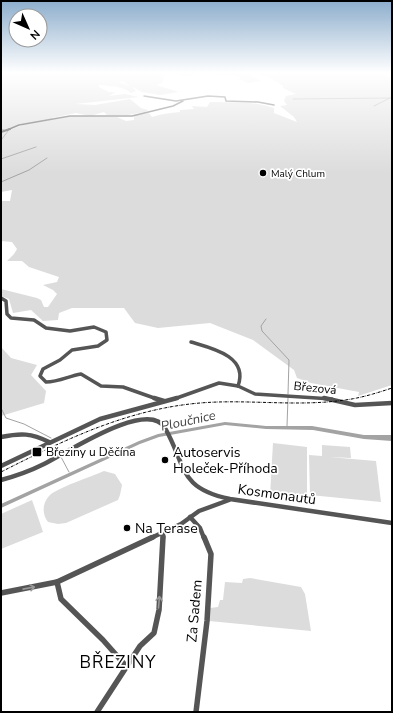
<svg xmlns="http://www.w3.org/2000/svg" width="393" height="713" viewBox="0 0 393 713" font-family="'Nunito Sans',sans-serif">
	<style>
		.green { fill: #dcdcdc }
		.water { fill: #a3a3a3 }
		.lines { fill: none; stroke-linecap: round; stroke-linejoin: round }
		.stream { stroke: #a3a3a3; stroke-width: 1 }
		.minor-far4 { stroke: #555; stroke-width: 1.5 }
		.minor-far3 { stroke: #555; stroke-width: 2 }
		.minor-far2 { stroke: #555; stroke-width: 3.5 }
		.minor-far1 { stroke: #555; stroke-width: 4.5 }
		.minor { stroke: #555; stroke-width: 5.5 }
		.rail { stroke: #000; stroke-width: 1; stroke-dasharray: 3 1 0.5 1; stroke-linecap: butt }
		.oneway { stroke: #999 }
		.poi-dot { fill: #000; stroke: #fff; stroke-width: 1.5 }
		.labels { text-anchor: middle; stroke-width: 3.5; stroke-linejoin: round; paint-order: stroke }
		.far-poi-label { font-size: 10px; fill: #000; stroke: #fff; text-anchor: start }
		.street-label { font-size: 12px; fill: #000; stroke: #fff }
		.poi-label { font-size: 12px; fill: #000; stroke: #fff; text-anchor: start }
		.water-label { font-size: 13px; font-style: italic; fill: #444; stroke: #fff }
		.near-poi-label { font-size: 14px; fill: #000; stroke: #fff; text-anchor: start }
		.near-street-label { font-size: 14px; fill: #000; stroke: #fff }
		.near-quarter-label { font-size: 17px; letter-spacing: 1px; fill: #000; stroke: #fff }
	</style>
	<rect width="100%" height="100%" fill="#fff"/>
	<g class="green">
		<path d="M 1,73 L 199,73 L 192,76 L 165,74 L 162,83 L 156,85 L 179,92 L 178,92 L 160,95 L 142,92 L 121,81 L 120,83 L 131,86 L 136,91 L 131,93 C 124,86 109,86 99,85 L 99,87 L 109,92 L 115,92 L 109,96 L 125,94 L 139,97 L 75,104 L 95,105 L 130,99 L 141,108 L 148,110 L 145,112 L 128,115 L 107,115 L 104,112 L 90,116 L 76,113 L 52,118 L 52,120 L 21,124 L 1,131 Z"/>
		<path d="M 207,73 L 382,73 L 392,79 L 392,385 L 358,396 L 359,392 L 311,383 L 297,378 L 294,370 L 253,340 L 210,323 L 158,328 L 135,323 L 124,308 L 72,308 L 59,313 L 58,320 L 43,321 L 31,310 L 13,313 L 9,299 L 1,296 L 1,289 L 37,298 L 41,300 L 44,307 L 48,307 L 57,294 L 53,290 L 43,285 L 57,282 L 59,277 L 29,267 L 22,261 L 7,261 L 14,254 L 17,249 L 12,242 L 1,241 L 1,201 L 10,201 L 12,190 L 1,192 L 1,133 L 23,125 L 73,116 L 117,117 L 126,121 L 134,120 L 134,115 L 149,113 L 152,117 C 161,114 170,113 180,112 L 180,110 L 194,109 L 192,106 L 207,107 L 210,102 L 215,102 C 235,103 255,101 274,108 L 274,113 L 297,122 L 294,117 L 280,106 L 287,105 L 284,101 L 286,96 L 296,94 L 283,88 L 283,86 C 271,78 264,73 250,75 L 261,81 L 248,83 L 239,79 L 242,78 C 231,72 215,78 207,73 Z"/>
		<polygon points="1,347 11,358 37,365 31,375 46,391 44,403 1,416"/>
		<polygon points="273,443 307,447 307,501 270,496"/>
		<polygon points="322,445 350,447 351,458 329,457 376,461 381,502 310,495 309,455 322,456"/>
		<path d="M 104,471 L 115,474 L 122,485 L 120,495 L 118,500 L 66,523 L 58,524 L 48,522 C 42,514 42,504 49,496 C 56,488 93,476 104,471 Z"/>
		<polygon points="32,500 43,532 1,549 1,514"/>
		<polygon points="250,578 301,587 305,594 311,631 209,621 210,608 218,607 220,600 223,600 225,582 242,583 243,579"/>
	</g>
	<polygon class="water" points="225,422 266,426 312,426 364,435 392,435 392,441 364,439 313,430 266,429 225,425 159,437 140,444 1,508 1,504 139,441 158,434"/>
	<g class="lines">
		<g class="stream">
			<polyline points="293,99 392,98"/>
			<polyline points="374,106 390,98"/>
			<polyline points="1,129 8,131 2,139"/>
			<polyline points="1,138 1,143"/>
			<polyline points="1,159 36,147"/>
			<polyline points="1,182 29,170 47,158"/>
			<polyline points="266,319 261,326 262,331 289,360 288,394"/>
			<polyline points="1,377 1,406"/>
			<polyline points="1,408 6,418 24,424 51,438"/>
			<polyline points="287,426 288,398"/>
			<polyline points="56,445 60,454"/>
			<polyline points="61,457 69,472"/>
		</g>
		<g class="minor-far4">
			<polyline points="144,96 176,101 208,96 225,97 226,101 258,102 274,105"/>
			<polyline points="7,130 19,125 70,116 132,116 173,106 183,101"/>
		</g>
		<polyline class="minor-far3" points="1,132 10,129"/>
		<g class="minor-far2">
			<path d="M 1,298 L 6,301 L 7,314 L 11,318 L 34,320 L 46,328 L 70,331 L 94,327 L 106,332 L 107,340 L 98,346 L 72,350 L 60,360 L 43,369 L 40,376 L 46,382 C 59,382 69,376 81,374 L 101,386 L 123,387 L 157,399"/>
			<path d="M 191,342 C 211,348 249,356 238,386"/>
			<polyline points="174,399 219,383 238,386 255,394 332,399"/>
		</g>
		<g class="minor-far1">
			<polyline points="154,398 164,401"/>
			<polyline points="324,398 355,405 392,403"/>
			<path d="M 1,437 C 21,433 31,433 49,442"/>
			<polyline points="1,466 100,419 177,398"/>
			<path d="M 1,480 C 16,476 30,471 44,464 C 65,454 148,398 165,428 C 187,467 178,488 230,499 L 392,523"/>
			<polyline points="190,517 200,528 204,538"/>
			<polyline points="151,538 181,524 199,511 229,500"/>
			<polyline points="163,538 163,531"/>
		</g>
		<g class="minor">
			<polyline points="57,582 61,599 103,640 126,666"/>
			<polyline points="1,593 57,582 153,537"/>
			<polyline points="97,712 140,646 154,633 159,610 163,537"/>
			<polyline points="196,712 207,621 211,554 204,537"/>
		</g>
		<path class="rail" d="M 1,472 C 64,440 128,409 200,403 C 248,399 297,407 345,400 C 361,398 377,393 392,388"/>
	</g>
	<defs><path id="oneway-shaft" d="M-6 0H5M1.5-3L5.5 0L1.5 3" fill="none" stroke-width="1.6" stroke-linecap="round" stroke-linejoin="round"/></defs>
	<g class="oneway">
		<use href="#oneway-shaft" transform="translate(29 588) rotate(-11)"/>
		<use href="#oneway-shaft" transform="translate(159 602) rotate(-85)"/>
	</g>
	<linearGradient id="sky" x2="0" y2="1"><stop stop-color="#8cadcc"/><stop offset="0.42" stop-color="#fff"/><stop offset="1" stop-color="#fff" stop-opacity="0"/></linearGradient>
	<rect width="393" height="173" fill="url(#sky)"/>
	<g class="poi-dot">
		<circle cx="263" cy="173" r="4"/>
		<rect x="32" y="447" width="10" height="10" rx="2"/>
		<circle cx="165" cy="460" r="4"/>
		<circle cx="127" cy="528" r="4"/>
	</g>
	<g class="labels">
		<g class="far-poi-label">
			<text x="271" y="177">Malý Chlum</text>
		</g>
		<g class="street-label">
			<text transform="translate(315 388) rotate(6)" y="4">Březová</text>
		</g>
		<g class="poi-label">
			<text x="46" y="456">Březiny u Děčína</text>
		</g>
		<g class="water-label">
			<text transform="translate(188 420) rotate(-12)" y="5">Ploučnice</text>
		</g>
		<g class="near-poi-label">
			<text x="173" y="457">Autoservis<tspan x="173" dy="16">Holeček-Příhoda</tspan></text>
			<text x="135" y="533">Na Terase</text>
		</g>
		<g class="near-street-label">
			<text transform="translate(277 494) rotate(8)" y="5">Kosmonautů</text>
			<text transform="translate(194 611) rotate(-85)" y="5">Za Sadem</text>
		</g>
		<g class="near-quarter-label">
			<text x="118" y="668">BŘEZINY</text>
		</g>
	</g>
	<rect width="393" height="713" fill="none" stroke="#000000" stroke-width="4"/>
	<g transform="translate(28 28) rotate(135)"><circle r="19" fill="#ffffff" stroke="#999999"/>
	<path d="M0-3L7 15L0 10L-7 15Z" fill="#000000"/>
	<text y="-6" font-size="11" font-weight="bold" text-anchor="middle" fill="#000000">N</text>
	</g>
</svg>
